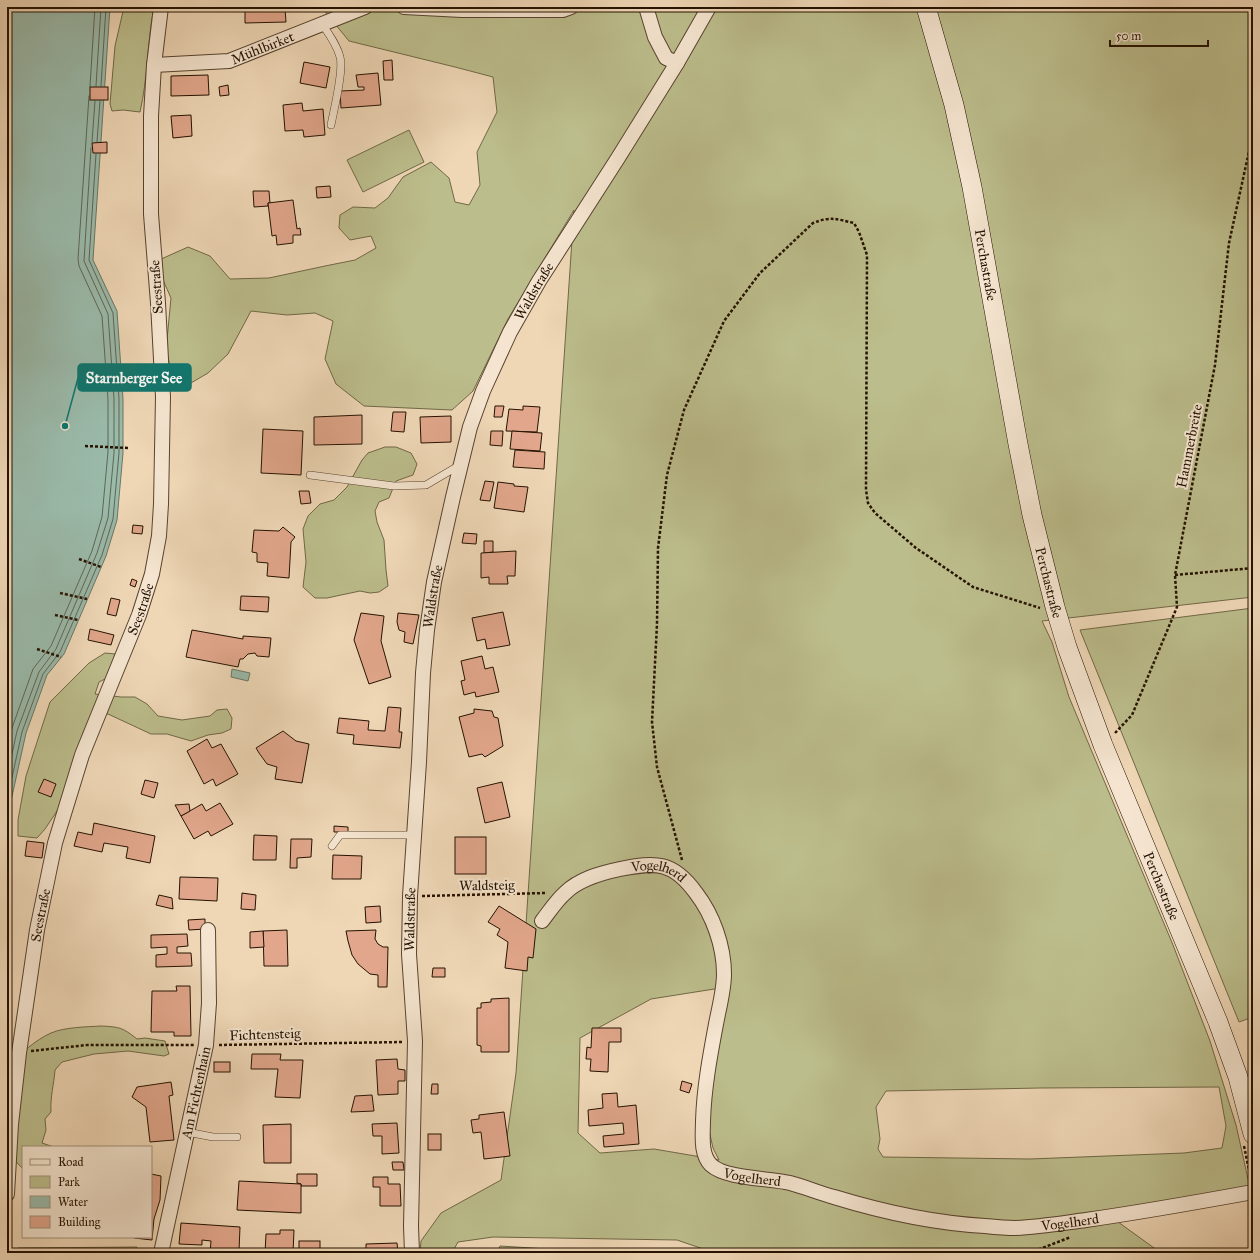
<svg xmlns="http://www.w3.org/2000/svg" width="1260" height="1260" viewBox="0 0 1260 1260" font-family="'IM FELL Great Primer',serif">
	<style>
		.green { fill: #bcbd8c; stroke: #706846; fill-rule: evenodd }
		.water { fill: #9abaaa; stroke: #6b7766 }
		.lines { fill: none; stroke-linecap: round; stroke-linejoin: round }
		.shore { stroke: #5f6655; stroke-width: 1 }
		.building { fill: #e1a68b; stroke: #241200 }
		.service-casing { stroke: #57432e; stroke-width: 8 }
		.minor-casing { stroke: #57432e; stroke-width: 16 }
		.secondary-casing { stroke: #241200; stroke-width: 20 }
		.path { stroke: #241200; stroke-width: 2.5; stroke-dasharray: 3 2; stroke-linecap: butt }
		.service { stroke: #f5e5d0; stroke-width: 7 }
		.minor { stroke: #f5e5d0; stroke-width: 14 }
		.secondary { stroke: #f5e5d0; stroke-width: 19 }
		.labels { text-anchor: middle; stroke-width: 4; stroke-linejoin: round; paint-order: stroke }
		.street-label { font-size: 14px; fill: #241200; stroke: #f5e5d0 }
		.leader { fill: none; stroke: #0f766e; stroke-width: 1.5 }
		.callout-dot { fill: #0f766e; stroke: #f5e5d0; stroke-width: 1.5 }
		.callout { fill: #0f766e; stroke: #0f766e; stroke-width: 1.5 }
		.callout-label { font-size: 15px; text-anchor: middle; font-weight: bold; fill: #fff }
	</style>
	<rect width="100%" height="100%" fill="#efd7b6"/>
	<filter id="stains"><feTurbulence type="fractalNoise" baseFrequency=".005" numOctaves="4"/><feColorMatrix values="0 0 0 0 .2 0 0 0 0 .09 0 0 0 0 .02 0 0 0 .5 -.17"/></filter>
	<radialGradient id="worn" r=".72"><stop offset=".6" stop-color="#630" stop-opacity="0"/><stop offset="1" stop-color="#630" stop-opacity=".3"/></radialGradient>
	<g class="green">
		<path d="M 124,7 L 154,7 C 147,42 148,78 140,112 L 123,110 L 112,111 L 110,104 L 115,46 Z"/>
		<path d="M 325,7 L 1253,7 L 1253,597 L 1042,621 L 1052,642 L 1069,697 L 1173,945 L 1210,1041 L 1236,1125 L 1250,1188 L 1107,1214 L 1161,1253 L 715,1253 L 677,1240 L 493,1237 L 458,1242 L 452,1253 L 420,1253 L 421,1241 L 441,1213 L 501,1180 L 516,1073 L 574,210 L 508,319 L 473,391 L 452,410 L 364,406 L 336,384 L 325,359 L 333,321 L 315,313 L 287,315 L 251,311 L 228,354 L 208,373 L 191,383 L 174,382 L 166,350 L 171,298 L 163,280 L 159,260 L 188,247 L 210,256 L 230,279 L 269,278 L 325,266 L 355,260 L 376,248 L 371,236 L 350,240 L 339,228 L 340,215 L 353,207 L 375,208 L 388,198 L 403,177 L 431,162 L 449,178 L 455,202 L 469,205 L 480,185 L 477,152 L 497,112 L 493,77 L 455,67 L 349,41 L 326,13 ZM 727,987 L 711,1080 L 709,1130 L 713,1148 L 719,1160 L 654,1149 L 600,1153 L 578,1133 L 580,1038 L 651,999 ZM 1219,1087 L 1226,1126 L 1222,1148 L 1184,1153 L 1030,1159 L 883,1157 L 878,1149 L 880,1139 L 876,1107 L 886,1091 L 1040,1088 Z"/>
		<polygon points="409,130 424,162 363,192 347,160"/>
		<polygon points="385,447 396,447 411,453 417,464 413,475 396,481 389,498 379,502 375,511 377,522 384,540 386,570 388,586 379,592 370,593 360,591 327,598 315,598 303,587 306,562 303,529 308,516 320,504 334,500 347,487 362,460 368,453"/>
		<polygon points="1253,608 1253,1017 1239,1022 1080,630"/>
		<polygon points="105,653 115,654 113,675 99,682 95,694 121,697 135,697 147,704 158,716 182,720 210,716 217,710 227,709 232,718 231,729 222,733 208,735 191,741 167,734 151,734 108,714 90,719 83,733 63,802 45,829 37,838 18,836 18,820 26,776 50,702 89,663"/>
		<path d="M 101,1026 C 119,1027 122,1027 137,1039 L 145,1038 L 165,1041 L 169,1054 L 164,1056 L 128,1051 L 94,1054 L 62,1062 L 55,1070 C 54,1084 50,1097 51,1112 L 45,1119 L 46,1130 L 42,1143 L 54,1147 L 23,1147 L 23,1169 L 7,1152 L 8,1096 L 7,1094 L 7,1065 C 21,1054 35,1040 51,1033 C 65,1027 86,1027 101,1026 Z"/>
		<polygon points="500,1246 610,1253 497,1253"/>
		<polygon points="137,1247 137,1253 18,1253 18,1248"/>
	</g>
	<g class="water">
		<polygon points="7,7 110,7 93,260 117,311 123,399 123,453 117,520 106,556 64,654 47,675 26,733 7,819"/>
		<polygon points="232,669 250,673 248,681 231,677"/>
	</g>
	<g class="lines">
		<g class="shore">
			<polyline points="90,86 95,7"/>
			<polyline points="96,86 101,7"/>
			<polyline points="101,86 106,7"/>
			<polyline points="92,142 95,101"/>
			<polyline points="97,142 100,101"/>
			<polyline points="7,749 12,728 33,669 51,646 92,551 102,517 108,452 108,400 102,316 79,266 78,259 89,96"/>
			<polyline points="7,777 17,731 39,672 56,649 97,553 108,518 114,453 114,399 108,314 84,261 91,148"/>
			<polyline points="7,800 22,732 43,674 60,652 102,555 113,519 119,453 119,399 113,313 89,260 96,154"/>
		</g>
	</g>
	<g class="building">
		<polygon points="245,9 285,9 286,22 245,23"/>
		<polygon points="392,60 393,80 384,80 383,61"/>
		<polygon points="304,62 330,67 326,88 300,83"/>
		<polygon points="378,73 381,105 341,108 340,91 364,90 364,87 358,87 356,75"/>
		<polygon points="208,75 209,95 171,96 171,76"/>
		<polygon points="228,85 229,95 220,96 219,87"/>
		<rect x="90" y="87" width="18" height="13"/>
		<polygon points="302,103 303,111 323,109 325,135 304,137 303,130 285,131 283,105"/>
		<polygon points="191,115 192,136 173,138 171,116"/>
		<polygon points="107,142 107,153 93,153 92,143"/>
		<polygon points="330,186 331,197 317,198 316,187"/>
		<polygon points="253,191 269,191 270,203 268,203 268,206 254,207"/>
		<polygon points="293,200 297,229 300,228 301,235 293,235 293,243 277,245 276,235 272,236 268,203"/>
		<polygon points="495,406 504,406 502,417 494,417"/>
		<polygon points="523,406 540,407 537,432 506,431 509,409 523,410"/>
		<polygon points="393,412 406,412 404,432 391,431"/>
		<polygon points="362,415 362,444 314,445 314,417"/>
		<polygon points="451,416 451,442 421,443 420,417"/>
		<polygon points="263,429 303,431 301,475 261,473"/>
		<polygon points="491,431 503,431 502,446 490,445"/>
		<polygon points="512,431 542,433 540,451 510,449"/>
		<polygon points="515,450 545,452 544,469 513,467"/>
		<polygon points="485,481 494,482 490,501 480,500"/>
		<polygon points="498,482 514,484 514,486 528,487 524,512 494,508"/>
		<polygon points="299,491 309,491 311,503 301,504"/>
		<polygon points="133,525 143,526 142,534 132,533"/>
		<polygon points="283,527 295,537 291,542 289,578 267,576 268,563 257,562 257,553 252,552 254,530 279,531"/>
		<polygon points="464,533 477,534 476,544 462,543"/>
		<polygon points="484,541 493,541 493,552 484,553"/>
		<polygon points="516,551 515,576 507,576 508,584 489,584 489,577 481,578 481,553"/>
		<polygon points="132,579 137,581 135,587 130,585"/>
		<polygon points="241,596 269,597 268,612 240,610"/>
		<polygon points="111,598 120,600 116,616 107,614"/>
		<polygon points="503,612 510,645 487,649 485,639 477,641 472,618"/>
		<polygon points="361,613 384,616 381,641 391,677 369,684 354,640"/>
		<polygon points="398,613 419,615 413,644 404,642 405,632 399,630 397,622"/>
		<polygon points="90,629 114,635 111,645 88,640"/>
		<polygon points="192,630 243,639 243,636 271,638 269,657 257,656 255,653 248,654 243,659 240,659 238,667 186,657"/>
		<polygon points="482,656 485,669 493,667 499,692 476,697 475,692 464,695 461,681 465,680 461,661"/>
		<polygon points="388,707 401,708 399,732 402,732 400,748 353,744 354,735 337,733 339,718 369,721 368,730 385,731"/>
		<polygon points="474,709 492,711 494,717 498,718 503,746 485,757 482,754 469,757 459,717 474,713"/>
		<polygon points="283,731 296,741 309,744 302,783 275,779 277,767 267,764 259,753 256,748"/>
		<polygon points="207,739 212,748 221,744 238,774 216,786 213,779 204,784 187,751"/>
		<polygon points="44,779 56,784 51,797 38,792"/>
		<polygon points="145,780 158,783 154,798 141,794"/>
		<polygon points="502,782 510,817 485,823 477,788"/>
		<polygon points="220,803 233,824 211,836 208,831 194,839 181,816 202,804 206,811"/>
		<polygon points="189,804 190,811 181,816 175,805"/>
		<polygon points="94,823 155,836 150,863 126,858 128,847 104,843 102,852 74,846 78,832 92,835"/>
		<polygon points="334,826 348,827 348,832 334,832"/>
		<polygon points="254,835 277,836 276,860 253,860"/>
		<rect x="455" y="837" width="31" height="37"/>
		<polygon points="291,839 312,839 311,857 297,858 297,868 290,868"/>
		<polygon points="27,841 44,843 42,858 25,856"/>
		<polygon points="333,855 362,856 361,879 332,879"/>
		<polygon points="180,877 218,878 217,901 179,899"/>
		<polygon points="242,893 256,895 255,910 241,909"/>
		<polygon points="159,895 172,898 173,909 156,905"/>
		<polygon points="380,906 381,922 366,923 365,907"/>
		<polygon points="499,906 536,929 533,958 528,957 527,971 505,968 508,942 497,935 500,929 488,922"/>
		<polygon points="205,919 205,929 189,930 188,920"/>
		<polygon points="287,930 288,966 264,966 263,931"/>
		<polygon points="376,930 375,939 378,944 383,947 388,947 387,987 378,987 378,975 370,974 358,964 352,955 348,941 346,931"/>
		<polygon points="263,931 264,947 250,948 250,932"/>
		<polygon points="187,934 188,946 177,947 177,953 191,953 192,966 156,967 156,955 167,954 167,947 151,948 151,935"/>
		<polygon points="433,968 445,968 445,977 432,977"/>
		<polygon points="176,986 190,986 191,1036 174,1036 174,1032 151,1032 152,991 177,991"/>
		<polygon points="509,998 509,1052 481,1052 481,1046 477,1045 477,1008 481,1008 481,1003 491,1002 491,999"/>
		<polygon points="592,1028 621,1028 621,1042 609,1042 608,1072 590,1071 591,1059 586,1059 587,1047 591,1048"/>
		<polygon points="9,1037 10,1050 7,1050 7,1038"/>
		<polygon points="252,1054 281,1054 280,1060 303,1060 300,1098 275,1097 278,1069 251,1069"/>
		<polygon points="397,1059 398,1069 405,1070 405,1081 398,1081 398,1094 378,1095 376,1060"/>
		<rect x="214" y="1062" width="16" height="10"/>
		<polygon points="682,1081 692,1084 689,1093 680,1090"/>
		<polygon points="171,1082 173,1095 169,1096 174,1140 150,1142 146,1107 132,1097 137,1087"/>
		<polygon points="432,1084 438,1084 438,1094 431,1094"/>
		<polygon points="617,1093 618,1107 636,1105 639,1144 604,1147 603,1136 624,1134 623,1123 589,1126 588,1110 603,1108 602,1094"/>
		<polygon points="372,1095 374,1111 351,1112 355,1096"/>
		<polygon points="504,1112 510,1156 484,1159 481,1132 473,1133 471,1120 479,1119 479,1115"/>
		<polygon points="397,1123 399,1153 382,1154 382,1136 373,1136 372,1124"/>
		<polygon points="291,1124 291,1163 264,1163 263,1125"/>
		<rect x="428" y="1134" width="13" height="16"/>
		<polygon points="392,1162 403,1162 404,1170 393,1170"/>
		<polygon points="151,1174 161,1176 160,1200 154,1219 152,1240 134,1238 134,1237 151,1237"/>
		<polygon points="297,1174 317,1174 317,1186 301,1186 301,1184 297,1183"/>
		<polygon points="373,1177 388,1177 388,1184 400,1184 401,1206 380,1206 380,1187 373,1187"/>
		<polygon points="239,1181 301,1184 301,1213 237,1210"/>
		<polygon points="181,1223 240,1227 239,1251 231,1251 231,1253 210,1253 211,1241 202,1240 202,1245 179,1244"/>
		<polygon points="280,1230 294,1230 293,1253 265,1253 266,1234 280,1234"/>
		<rect x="299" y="1241" width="21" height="12"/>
		<polygon points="397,1243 398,1253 366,1253 366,1244"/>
	</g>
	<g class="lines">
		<defs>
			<g id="service">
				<path d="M 322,24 C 329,34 337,45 340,57 C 344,70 334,109 331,125"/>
				<polyline points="310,475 394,486 426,485 460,465"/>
				<polyline points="332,846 340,835 414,835"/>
				<polyline points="187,1132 213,1137 237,1137"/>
			</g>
			<g id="minor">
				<polyline points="404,7 462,10 563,10 571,7"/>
				<polyline points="646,7 655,37 666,58 677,63"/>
				<path id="s1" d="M 154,65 L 229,61 L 365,7"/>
				<path id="s2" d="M 542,921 C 549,912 556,901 565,893 C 579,879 601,873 620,869 C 656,862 673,861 696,893 C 713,915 724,946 724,974 C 724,990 719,1008 716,1024 C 710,1056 704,1088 703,1121 C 703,1134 700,1154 711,1165 C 726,1179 770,1178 790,1183 C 805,1187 819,1193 834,1197 C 883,1212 933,1223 985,1226 C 995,1227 1005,1228 1015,1228 C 1039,1227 1063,1223 1086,1220 C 1142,1212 1198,1202 1253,1192"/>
				<path id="s3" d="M 7,1194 L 11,1124 L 19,1053 L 37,930 L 55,843 L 82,755 L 139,615 L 152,574 L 159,536 L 161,504 L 163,397 L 158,303 L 151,214 L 151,116 L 154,65 L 161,7"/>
				<path id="s4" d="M 161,1253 L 206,1045 L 209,1003 L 208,930"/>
				<path id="s5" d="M 412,1253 L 411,1226 L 415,1041 L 409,954 L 410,896 L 419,762 L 423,673 L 427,630 L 434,582 L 453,497 L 470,427 L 483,391 L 510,332 L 539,281 L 618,158 L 677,63 L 709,7"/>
			</g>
			<g id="secondary">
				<path id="s6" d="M 926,7 L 954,105 L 972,187 L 1018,444 L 1032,515 L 1055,607 L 1067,647 L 1103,745 L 1218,1022 L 1238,1077 L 1253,1134"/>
			</g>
		</defs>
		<use href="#service" class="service-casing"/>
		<use href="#minor" class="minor-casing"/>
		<use href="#secondary" class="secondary-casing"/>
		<g class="path">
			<polyline points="85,446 128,448"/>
			<polyline points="79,559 101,567"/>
			<polyline points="1175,575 1253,568"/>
			<polyline points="60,593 87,599"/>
			<polyline points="55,615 78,620"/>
			<polyline points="37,649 61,657"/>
			<polyline points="1115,733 1132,715 1177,607 1175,575 1215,365 1229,243 1253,133"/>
			<path d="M 682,860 L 657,767 L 652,722 L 657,624 L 658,548 L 667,475 L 684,410 L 724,321 L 760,273 L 813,223 C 831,216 836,219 854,223 L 859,232 L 867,255 L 866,490 L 868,503 L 875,513 L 916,548 L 973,587 L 1040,608"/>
			<polyline points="422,896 547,893"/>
			<polyline points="219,1045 402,1042"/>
			<polyline points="31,1051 87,1045 194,1045"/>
			<polyline points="1244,1146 1251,1180"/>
			<polyline points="1029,1253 1071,1237"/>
		</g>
		<use href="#service" class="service"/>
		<use href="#minor" class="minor"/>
		<use href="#secondary" class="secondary"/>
	</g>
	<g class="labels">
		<g class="street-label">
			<text dy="5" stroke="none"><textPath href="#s1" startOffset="111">Mühlbirket</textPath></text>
			<text dy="5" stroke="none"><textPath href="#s6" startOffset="265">Perchastraße</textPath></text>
			<text transform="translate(156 287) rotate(-94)" y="5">Seestraße</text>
			<text dy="5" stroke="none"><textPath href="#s5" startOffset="982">Waldstraße</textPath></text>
			<text transform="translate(1189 446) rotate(-79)" y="5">Hammerbreite</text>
			<text dy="5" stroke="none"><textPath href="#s6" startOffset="589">Perchastraße</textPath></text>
			<text dy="5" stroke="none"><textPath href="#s5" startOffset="658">Waldstraße</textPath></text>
			<text dy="5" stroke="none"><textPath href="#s3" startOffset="604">Seestraße</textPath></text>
			<text dy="5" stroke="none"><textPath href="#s2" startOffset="137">Vogelherd</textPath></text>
			<text transform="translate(487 885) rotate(-1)" y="5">Waldsteig</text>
			<text dy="5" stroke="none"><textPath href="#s6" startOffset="913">Perchastraße</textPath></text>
			<text dy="5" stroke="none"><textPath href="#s3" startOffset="281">Seestraße</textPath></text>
			<text dy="5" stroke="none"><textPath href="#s5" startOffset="334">Waldstraße</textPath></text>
			<text transform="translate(265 1034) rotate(-2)" y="5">Fichtensteig</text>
			<text dy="5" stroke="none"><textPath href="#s4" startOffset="164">Am Fichtenhain</textPath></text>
			<text dy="5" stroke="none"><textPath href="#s2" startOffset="509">Vogelherd</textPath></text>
			<text dy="5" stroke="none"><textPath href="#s2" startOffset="833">Vogelherd</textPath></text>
		</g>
	</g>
	<path class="leader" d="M65 426L78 378"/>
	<circle class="callout-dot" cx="65" cy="426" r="4"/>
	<rect class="callout" x="78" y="364" width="113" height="27" rx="4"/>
	<g class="callout-label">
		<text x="134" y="383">Starnberger See</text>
	</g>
	<rect width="1260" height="1260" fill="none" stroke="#efd7b6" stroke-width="24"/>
	<rect x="8" y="8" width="1244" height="1244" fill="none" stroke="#241200" stroke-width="2"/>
	<rect x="12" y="12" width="1236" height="1236" fill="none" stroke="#241200"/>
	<rect x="22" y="1146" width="130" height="92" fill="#f5e5d0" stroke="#a1917d"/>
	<rect x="30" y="1159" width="20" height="6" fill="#f5e5d0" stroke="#a1917d"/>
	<text x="58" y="1166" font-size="12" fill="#241200">Road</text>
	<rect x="30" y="1176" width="20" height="12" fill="#bcbd8c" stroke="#a1917d"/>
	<text x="58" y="1186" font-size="12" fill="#241200">Park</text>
	<rect x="30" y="1196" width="20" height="12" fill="#9abaaa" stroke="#a1917d"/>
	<text x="58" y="1206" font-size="12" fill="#241200">Water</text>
	<rect x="30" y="1216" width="20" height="12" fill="#e1a68b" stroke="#a1917d"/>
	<text x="58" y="1226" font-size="12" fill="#241200">Building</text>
	<path d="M1110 40v6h98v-6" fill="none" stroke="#241200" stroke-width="2"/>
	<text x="1116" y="40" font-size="12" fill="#241200" stroke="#f5e5d0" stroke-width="3" paint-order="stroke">50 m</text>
	<rect width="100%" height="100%" filter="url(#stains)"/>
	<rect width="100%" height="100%" fill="url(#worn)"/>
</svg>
